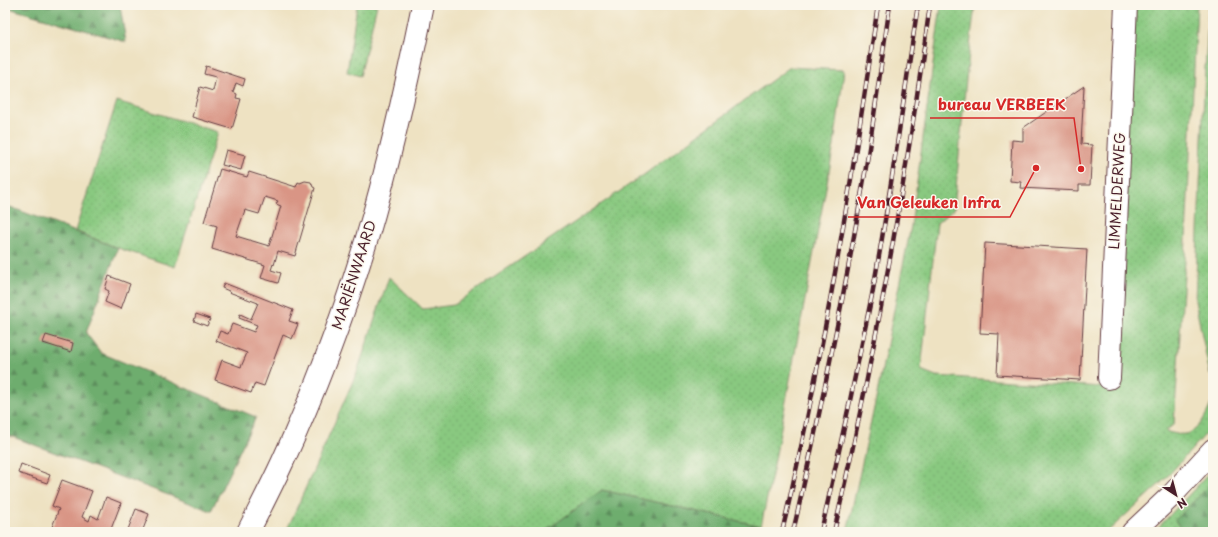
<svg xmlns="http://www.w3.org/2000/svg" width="1218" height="537" viewBox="0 0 1218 537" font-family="'Playpen Sans',sans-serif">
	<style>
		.grass { fill: url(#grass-dots); stroke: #6a7456 }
		.forest { fill: url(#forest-firs); stroke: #5c664c }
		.building { fill: #d99585; fill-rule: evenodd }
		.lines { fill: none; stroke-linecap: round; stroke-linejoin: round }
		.minor-casing { stroke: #633c42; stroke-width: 24 }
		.minor { stroke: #fff; stroke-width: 22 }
		.rail-casing { stroke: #4a1f2b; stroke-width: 4.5 }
		.rail { stroke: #fbf7ec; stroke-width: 3; stroke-dasharray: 9; stroke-linecap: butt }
		.labels { text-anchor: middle; stroke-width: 3; stroke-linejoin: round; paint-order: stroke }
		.street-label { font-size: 14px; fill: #4a1f2b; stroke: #fbf7ec }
		.leader { fill: none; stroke: #d62828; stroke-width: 1.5 }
		.callout-dot { fill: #d62828; stroke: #fbf7ec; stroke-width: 1.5 }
		.callout-label { font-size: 15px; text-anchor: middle; font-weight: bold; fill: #d62828; stroke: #fbf7ec; stroke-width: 3; stroke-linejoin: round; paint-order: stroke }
	</style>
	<defs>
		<pattern id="grass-dots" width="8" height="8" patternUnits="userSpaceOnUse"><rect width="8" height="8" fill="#89c980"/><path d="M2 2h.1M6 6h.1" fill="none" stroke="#78ac6f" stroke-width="1.8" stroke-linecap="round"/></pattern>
		<pattern id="forest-firs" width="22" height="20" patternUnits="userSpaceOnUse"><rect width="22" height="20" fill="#6ead6e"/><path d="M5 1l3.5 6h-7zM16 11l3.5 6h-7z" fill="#5c8c5b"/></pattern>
	</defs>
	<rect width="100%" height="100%" fill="#fbf7ec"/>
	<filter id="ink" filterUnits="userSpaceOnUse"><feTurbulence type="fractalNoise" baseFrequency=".025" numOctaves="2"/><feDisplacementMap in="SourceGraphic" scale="8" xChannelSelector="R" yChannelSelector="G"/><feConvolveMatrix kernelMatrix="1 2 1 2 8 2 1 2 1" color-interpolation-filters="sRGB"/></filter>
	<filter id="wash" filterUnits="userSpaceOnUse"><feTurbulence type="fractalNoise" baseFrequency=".012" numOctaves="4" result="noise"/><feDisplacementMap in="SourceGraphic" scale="16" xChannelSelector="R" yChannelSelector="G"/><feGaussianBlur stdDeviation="0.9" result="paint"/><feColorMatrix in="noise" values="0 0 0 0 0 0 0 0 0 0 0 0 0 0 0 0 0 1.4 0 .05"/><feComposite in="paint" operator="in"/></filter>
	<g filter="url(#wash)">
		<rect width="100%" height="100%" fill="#eee2c2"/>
		<g class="grass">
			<polygon points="357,5 377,5 360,76 347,72"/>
			<path d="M 941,5 L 975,5 L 966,79 L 954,209 L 937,223 L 921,370 L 936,376 L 1117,388 L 1131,5 L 1197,5 L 1185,260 L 1174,424 L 1166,431 C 1172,433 1178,435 1185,434 C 1200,432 1208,411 1213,399 L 1213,426 L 1164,480 L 1107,532 L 847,532 L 877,394 L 911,226 Z"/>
			<polygon points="1209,5 1213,5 1213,344 1210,375 1195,301 1205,69"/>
			<polygon points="790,67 844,70 834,145 773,470 761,526 602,490 544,532 286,532 357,372 389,277 423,309 454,305 645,174"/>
			<polygon points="117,101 218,132 175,267 118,248 75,231"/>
			<polygon points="1213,469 1213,482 1175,520 1183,532 1154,532"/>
		</g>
		<g class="forest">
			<polygon points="5,5 120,5 126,42 5,7"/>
			<polygon points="5,205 118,248 86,333 101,353 256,417 211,511 5,434"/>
			<polygon points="1213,482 1213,532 1183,532 1175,520"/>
			<polygon points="602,490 761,526 760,532 544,532"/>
		</g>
		<g id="blocks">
			<g class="building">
				<polygon points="206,66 245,79 243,86 236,83 233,92 237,94 236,98 241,99 232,129 192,117 200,87 213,91 216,77 204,74"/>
				<polygon points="1084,86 1081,144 1092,145 1090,185 1079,185 1079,191 1020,188 1021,182 1010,181 1012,140 1023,141 1023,128"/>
				<polygon points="226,150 245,155 241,170 222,165"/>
				<path d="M 220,169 L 247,177 L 249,172 L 296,187 L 298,182 L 300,183 L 305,181 L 311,182 L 313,187 L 315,188 L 295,256 L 278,251 L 274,265 L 273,264 L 271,270 L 281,273 L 278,283 L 261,278 L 265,265 L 212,249 L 217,226 L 204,222 ZM 265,197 L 278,201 L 276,204 L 281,206 L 269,246 L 236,236 L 245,210 L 259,214 Z"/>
				<polygon points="985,243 1087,249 1080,380 997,375 999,334 980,333"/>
				<polygon points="109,276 130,284 121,309 105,302 109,291 105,289"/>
				<polygon points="224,283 293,310 289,321 298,324 292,339 283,335 264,386 255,383 251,393 215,380 222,360 241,367 247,353 216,341 220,331 228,334 232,324 254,332 257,325 239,318 240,314 251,319 258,303 229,292 229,291 222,288"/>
				<polygon points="196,314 210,319 207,326 194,321"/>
				<polygon points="46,335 73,343 71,352 43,343"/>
				<polygon points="21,464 50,475 47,483 18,473"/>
				<polygon points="62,480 92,491 82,517 89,521 91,515 98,519 106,497 121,503 111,529 118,532 50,532 59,509 52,506"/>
				<polygon points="136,509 149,514 142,532 127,532"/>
			</g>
		</g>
	</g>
	<g filter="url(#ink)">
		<use href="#blocks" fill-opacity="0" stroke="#633c42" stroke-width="1"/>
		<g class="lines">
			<defs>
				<g id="minor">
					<polyline points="1109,378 1126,5"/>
					<path d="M 248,532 C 260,508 272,485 283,461 C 316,389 344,314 367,238 C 390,161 407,83 423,5"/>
					<polyline points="1133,532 1171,496 1213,450"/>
				</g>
			</defs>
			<use href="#minor" class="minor-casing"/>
			<use href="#minor" class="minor"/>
			<defs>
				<g id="rail">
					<path d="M 782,532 C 823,358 852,181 878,5"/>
					<path d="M 793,532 C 820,415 844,297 864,179 C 874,121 881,63 890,5"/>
					<path d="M 821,532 C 839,453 856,374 872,295 C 890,199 903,102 918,5"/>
					<path d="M 834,532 C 874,358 906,182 930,5"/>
				</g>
			</defs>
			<use href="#rail" class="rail-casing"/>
			<use href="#rail" class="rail"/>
		</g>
	</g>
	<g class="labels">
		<g class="street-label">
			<text transform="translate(1117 191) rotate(-87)" y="5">LIMMELDERWEG</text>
			<text transform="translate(354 275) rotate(-72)" y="5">MARIËNWAARD</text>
		</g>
	</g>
	<path class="leader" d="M1081 169L1074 118H930M1036 168L1010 217H848"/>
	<g class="callout-dot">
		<circle cx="1081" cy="169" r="4"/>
		<circle cx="1036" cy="168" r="4"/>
	</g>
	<g class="callout-label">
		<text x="1002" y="110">bureau VERBEEK</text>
		<text x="929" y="208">Van Geleuken Infra</text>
	</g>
	<rect width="1218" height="537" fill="none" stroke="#fbf7ec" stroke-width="20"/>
	<g transform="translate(1176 495) rotate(144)" stroke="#fbf7ec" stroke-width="3" paint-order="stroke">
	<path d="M0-3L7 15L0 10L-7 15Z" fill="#4a1f2b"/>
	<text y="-6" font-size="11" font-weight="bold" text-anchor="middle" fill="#4a1f2b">N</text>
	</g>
</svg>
